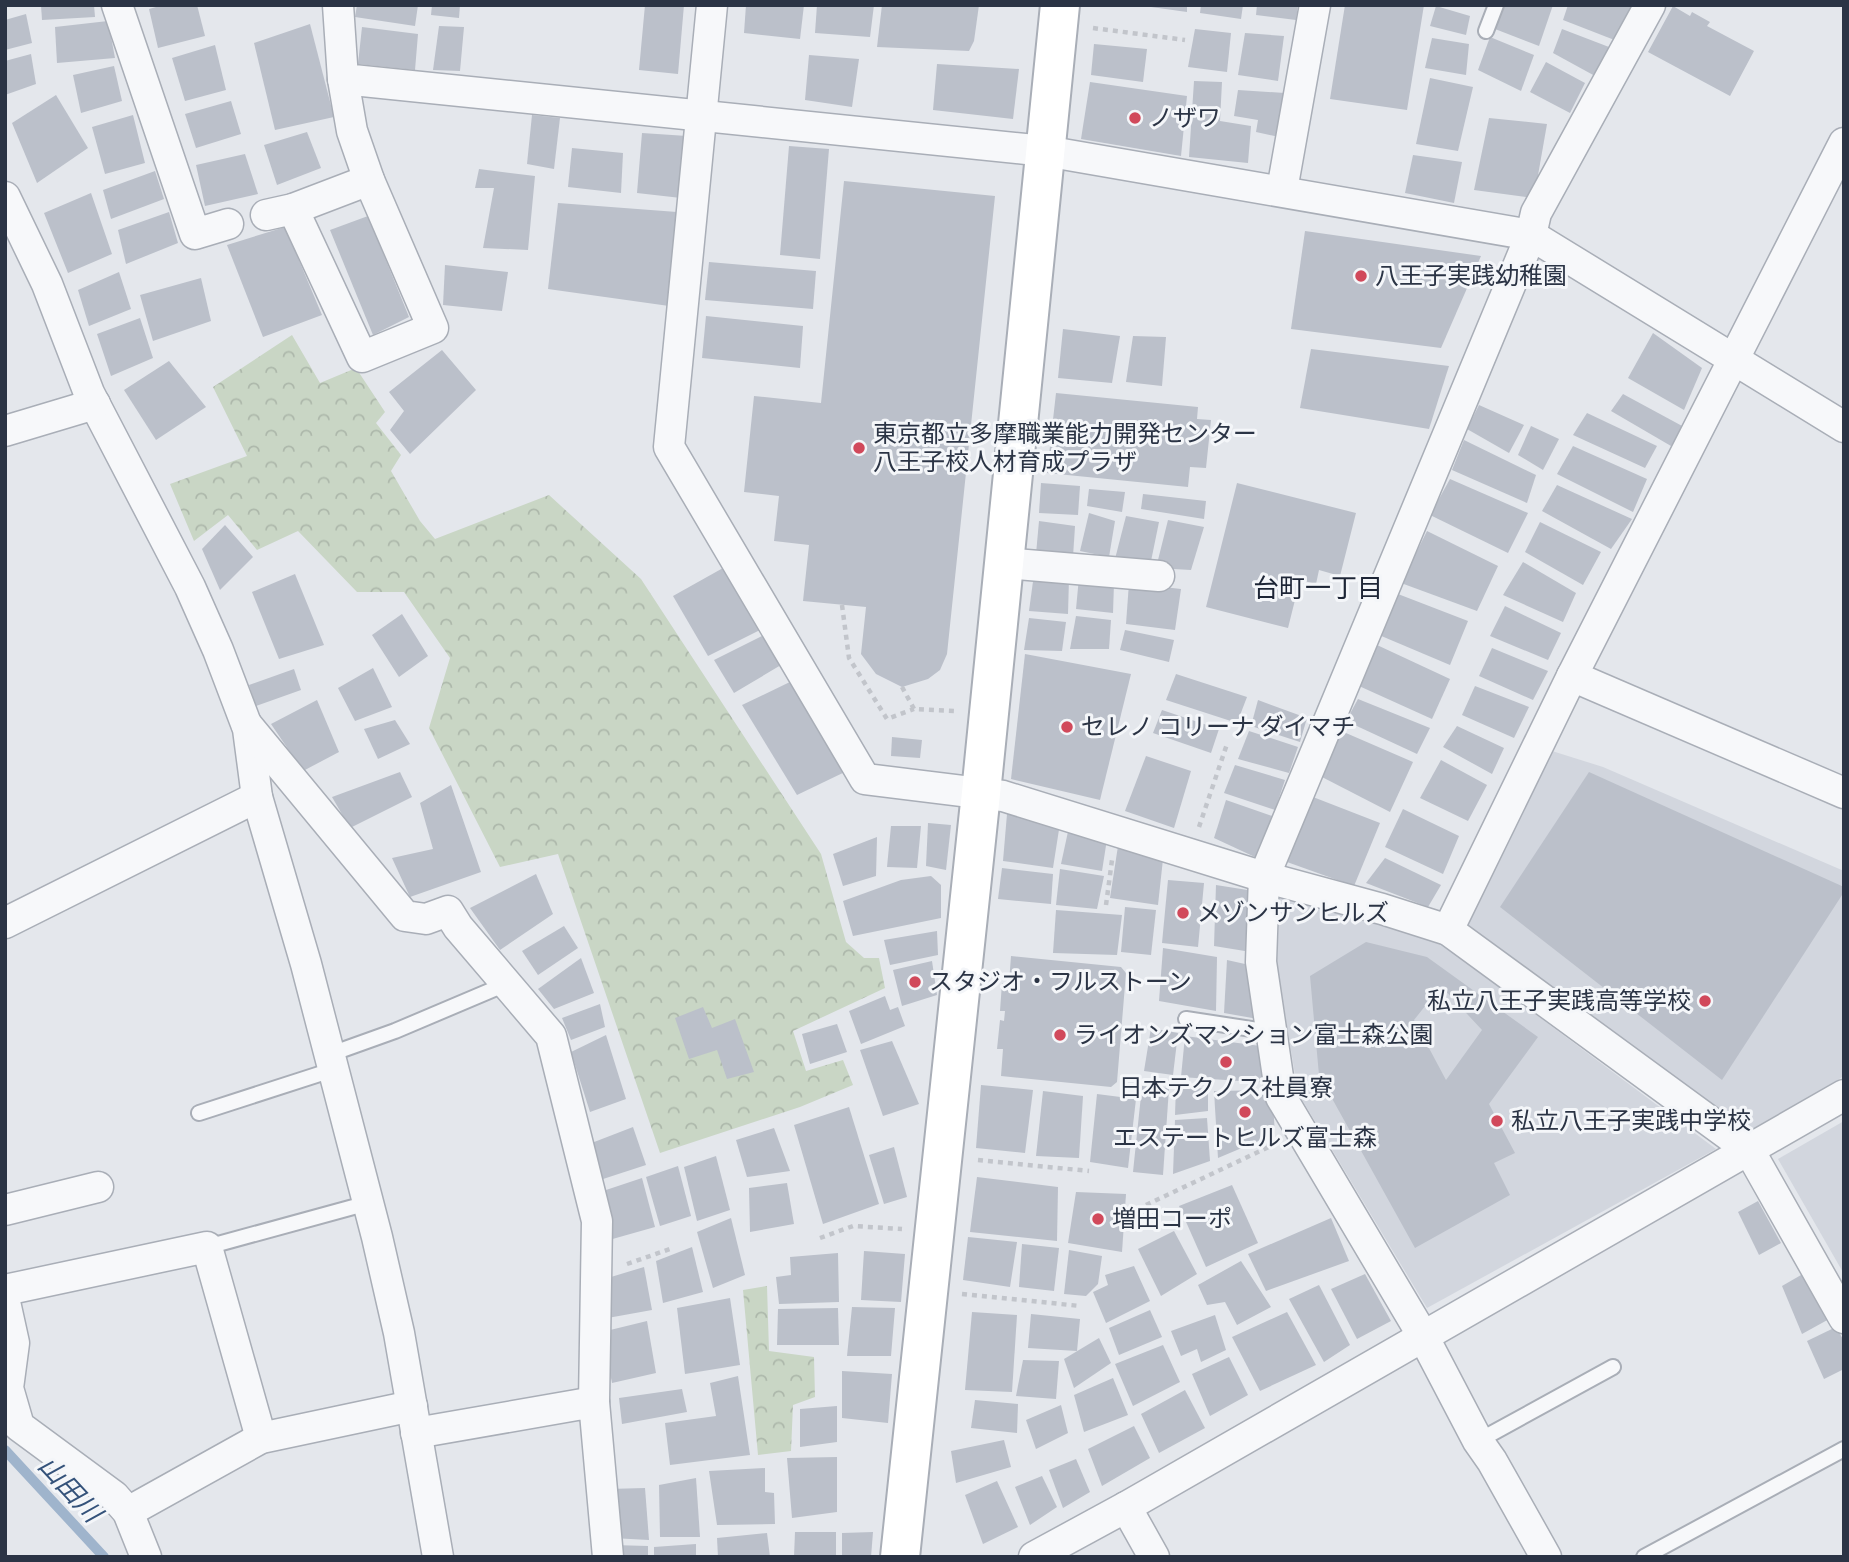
<svg xmlns="http://www.w3.org/2000/svg" width="1849" height="1562" viewBox="0 0 1849 1562" font-family="'Titillium Web','Noto Sans JP',sans-serif">
	<style>
		.built { fill: #d2d6de }
		.forest { fill: url(#forest-crowns) }
		.lines { fill: none; stroke-linecap: round; stroke-linejoin: round }
		.stream { stroke: #9fb4cc; stroke-width: 10 }
		.building { fill: #bbc0ca; fill-rule: evenodd }
		.lane-casing { stroke: #a9aeb7; stroke-width: 18 }
		.street-casing { stroke: #a9aeb7; stroke-width: 33 }
		.secondary-casing { stroke: #a9aeb7; stroke-width: 42 }
		.path { stroke: #c2c5cb; stroke-width: 4.5; stroke-dasharray: 5 5; stroke-linecap: butt }
		.lane { stroke: #f7f8fa; stroke-width: 14 }
		.street { stroke: #f7f8fa; stroke-width: 30 }
		.secondary { stroke: #fff; stroke-width: 38 }
		.poi-dot { fill: #d1495b; stroke: #f4f6f9; stroke-width: 2.5 }
		.labels { text-anchor: middle; stroke-width: 6; stroke-linejoin: round; paint-order: stroke }
		.poi-label { font-size: 24px; fill: #2b3445; stroke: #f4f6f9; text-anchor: start }
		.neighbourhood-label { font-size: 26px; fill: #1d2536; stroke: #f4f6f9 }
		.water-label { font-size: 26px; font-style: italic; fill: #34527a; stroke: #f4f6f9 }
	</style>
	<defs>
		<pattern id="forest-crowns" width="20" height="18" patternUnits="userSpaceOnUse" patternTransform="scale(1.75)"><rect width="20" height="18" fill="#c9d6c5"/><path d="M2 6a3 3 0 1 1 6 0M12 15a3 3 0 1 1 6 0" fill="none" stroke="#adb8ab"/></pattern>
	</defs>
	<rect width="100%" height="100%" fill="#e4e7ec"/>
	<g class="built">
		<polygon points="1552,751 1603,767 1844,871 1844,1076 1751,1134 1462,925"/>
		<polygon points="1280,898 1382,922 1440,943 1716,1149 1427,1308 1298,1093 1277,965"/>
		<polygon points="1844,1121 1844,1274 1778,1159"/>
	</g>
	<g class="forest">
		<polygon points="292,335 320,383 356,368 385,412 376,423 401,455 391,471 420,521 435,539 549,495 641,579 821,854 846,942 864,958 879,958 885,988 793,1031 806,1071 843,1060 853,1085 800,1107 660,1153 558,854 500,867 429,728 450,658 404,592 357,592 298,531 257,550 228,515 194,541 170,484 247,456 213,387"/>
		<polygon points="767,1286 769,1351 814,1357 815,1397 793,1405 791,1451 758,1455 743,1290"/>
	</g>
	<g class="lines">
		<polyline class="stream" points="5,1450 104,1557"/>
	</g>
	<g class="building">
		<polygon points="41,5 94,5 95,17 42,20"/>
		<polygon points="163,5 197,5 205,36 158,48 149,9"/>
		<polygon points="357,5 418,5 415,26 355,17"/>
		<polygon points="432,5 460,5 459,18 431,15"/>
		<polygon points="645,5 684,5 678,74 639,70"/>
		<polygon points="746,5 804,5 800,39 744,33"/>
		<polygon points="817,5 874,5 870,37 815,33"/>
		<polygon points="882,5 979,5 974,41 969,51 877,47"/>
		<polygon points="1151,5 1187,5 1187,12 1151,7"/>
		<polygon points="1201,5 1243,5 1241,19 1200,13"/>
		<polygon points="1257,5 1298,5 1296,20 1256,15"/>
		<polygon points="1345,5 1424,5 1407,110 1330,99"/>
		<polygon points="1504,5 1553,5 1539,46 1495,29"/>
		<polygon points="1568,5 1630,5 1631,6 1617,41 1563,20"/>
		<polygon points="1436,6 1470,16 1466,35 1430,26"/>
		<polygon points="1673,6 1690,16 1692,12 1710,22 1707,26 1754,51 1730,96 1648,52"/>
		<polygon points="26,14 32,43 5,50 5,20"/>
		<polygon points="108,21 115,58 57,63 55,27"/>
		<polygon points="310,24 334,117 275,130 254,43"/>
		<polygon points="439,26 464,27 460,71 433,70"/>
		<polygon points="362,27 418,34 415,70 358,64"/>
		<polygon points="1195,29 1231,33 1227,72 1188,67"/>
		<polygon points="1562,29 1609,47 1595,76 1553,53"/>
		<polygon points="1245,33 1284,36 1278,81 1238,75"/>
		<polygon points="1490,37 1534,55 1521,91 1478,70"/>
		<polygon points="1432,38 1469,44 1466,75 1425,68"/>
		<polygon points="1094,44 1147,49 1143,82 1091,75"/>
		<polygon points="215,45 226,90 185,101 172,58"/>
		<polygon points="31,54 36,84 5,95 5,61"/>
		<polygon points="809,55 859,59 852,107 805,100"/>
		<polygon points="1546,62 1585,83 1570,113 1530,92"/>
		<polygon points="937,64 1019,69 1013,119 933,110"/>
		<polygon points="114,66 122,101 81,113 73,75"/>
		<polygon points="1430,78 1473,87 1458,151 1416,144"/>
		<polygon points="1194,81 1222,82 1220,121 1251,126 1248,163 1189,157"/>
		<polygon points="1090,82 1187,96 1181,156 1081,139"/>
		<polygon points="1238,90 1285,93 1279,137 1256,132 1258,120 1234,116"/>
		<polygon points="56,95 88,148 37,183 12,123"/>
		<polygon points="231,101 241,134 196,148 185,114"/>
		<polygon points="133,115 145,163 105,174 92,127"/>
		<polygon points="532,115 560,118 554,169 527,164"/>
		<polygon points="1489,118 1547,124 1534,198 1474,190"/>
		<polygon points="307,132 321,168 277,185 264,145"/>
		<polygon points="642,133 687,136 681,198 637,193"/>
		<polygon points="789,146 829,149 820,259 780,255"/>
		<polygon points="572,148 623,153 621,193 568,187"/>
		<polygon points="245,154 258,194 205,206 196,165"/>
		<polygon points="1413,155 1462,162 1454,203 1405,193"/>
		<polygon points="479,169 535,176 528,250 483,248 494,188 475,188"/>
		<polygon points="155,171 164,199 111,219 103,190"/>
		<polygon points="844,181 995,196 947,654 940,670 928,679 902,687 876,674 861,654 866,607 803,601 809,545 774,541 779,496 744,492 754,396 821,403"/>
		<polygon points="91,193 112,254 68,273 44,213"/>
		<polygon points="558,203 677,212 669,306 548,289"/>
		<polygon points="169,212 178,243 126,264 118,230"/>
		<polygon points="368,216 409,317 373,335 330,230"/>
		<polygon points="285,227 322,315 263,337 227,245"/>
		<polygon points="1305,231 1481,256 1441,348 1291,329"/>
		<polygon points="709,262 816,271 813,309 705,300"/>
		<polygon points="445,265 508,272 502,311 443,305"/>
		<polygon points="119,272 131,309 89,326 78,290"/>
		<polygon points="201,278 211,321 153,341 140,295"/>
		<polygon points="706,316 803,326 800,368 702,358"/>
		<polygon points="140,318 153,358 111,376 97,334"/>
		<polygon points="1063,329 1120,336 1112,383 1058,378"/>
		<polygon points="1653,333 1702,368 1684,410 1628,378"/>
		<polygon points="1133,336 1166,337 1162,386 1126,382"/>
		<polygon points="1311,349 1449,366 1429,429 1300,408"/>
		<polygon points="442,350 476,390 410,454 390,430 404,411 389,392"/>
		<polygon points="169,361 206,407 156,440 124,390"/>
		<polygon points="1056,393 1198,407 1197,419 1211,420 1206,468 1190,467 1188,487 1047,473"/>
		<polygon points="1623,394 1684,427 1671,446 1611,411"/>
		<polygon points="1479,405 1524,425 1509,453 1467,429"/>
		<polygon points="1587,413 1657,446 1645,468 1573,435"/>
		<polygon points="1531,426 1559,439 1543,470 1518,455"/>
		<polygon points="1464,440 1536,475 1527,503 1452,470"/>
		<polygon points="1573,446 1647,479 1633,512 1557,474"/>
		<polygon points="1450,479 1528,513 1508,553 1430,515"/>
		<polygon points="1041,483 1080,486 1078,515 1039,513"/>
		<polygon points="1237,483 1356,513 1340,576 1319,570 1316,584 1300,580 1288,628 1206,607"/>
		<polygon points="1557,485 1632,519 1611,549 1542,511"/>
		<polygon points="1089,489 1125,492 1122,512 1087,506"/>
		<polygon points="1143,494 1206,501 1204,519 1141,509"/>
		<polygon points="1089,513 1115,521 1109,557 1080,551"/>
		<polygon points="1126,516 1159,522 1150,566 1115,559"/>
		<polygon points="1168,520 1204,527 1191,570 1156,568"/>
		<polygon points="1039,521 1075,526 1073,557 1036,554"/>
		<polygon points="1540,522 1601,552 1583,585 1525,552"/>
		<polygon points="225,525 253,557 220,590 202,549"/>
		<polygon points="1427,531 1498,566 1477,611 1401,583"/>
		<polygon points="1523,562 1576,593 1563,622 1503,595"/>
		<polygon points="723,568 762,629 708,656 673,596"/>
		<polygon points="295,574 324,645 279,659 252,592"/>
		<polygon points="1034,574 1069,578 1068,614 1029,611"/>
		<polygon points="1079,577 1114,583 1113,613 1076,609"/>
		<polygon points="1129,583 1181,589 1175,630 1126,624"/>
		<polygon points="1398,594 1468,621 1450,665 1379,635"/>
		<polygon points="1505,606 1561,633 1548,660 1490,636"/>
		<polygon points="402,614 428,656 399,677 372,635"/>
		<polygon points="1076,616 1111,620 1109,649 1070,649"/>
		<polygon points="1029,618 1066,622 1062,651 1024,650"/>
		<polygon points="1125,630 1174,640 1169,662 1120,650"/>
		<polygon points="764,635 781,665 734,693 714,660"/>
		<polygon points="1377,645 1450,679 1432,719 1359,686"/>
		<polygon points="1492,648 1548,671 1533,700 1479,676"/>
		<polygon points="1025,654 1131,674 1100,800 1011,779"/>
		<polygon points="373,668 392,707 355,721 338,688"/>
		<polygon points="294,669 301,690 256,706 249,685"/>
		<polygon points="1176,674 1247,697 1237,723 1166,700"/>
		<polygon points="794,680 849,770 797,795 742,705"/>
		<polygon points="1475,686 1529,707 1514,738 1462,715"/>
		<polygon points="1358,699 1430,728 1417,754 1346,721"/>
		<polygon points="317,700 339,752 303,771 271,724"/>
		<polygon points="1258,700 1307,718 1300,742 1251,726"/>
		<polygon points="1162,710 1219,729 1211,753 1153,733"/>
		<polygon points="395,720 410,744 378,759 364,729"/>
		<polygon points="1457,726 1504,748 1492,774 1443,747"/>
		<polygon points="1339,730 1413,762 1390,812 1320,776"/>
		<polygon points="1249,731 1298,747 1289,773 1238,759"/>
		<polygon points="892,737 922,740 920,758 891,756"/>
		<polygon points="1146,756 1191,771 1174,828 1125,811"/>
		<polygon points="1441,760 1487,785 1468,821 1420,798"/>
		<polygon points="1235,765 1285,780 1275,810 1224,793"/>
		<polygon points="400,772 412,797 350,828 332,797"/>
		<polygon points="1589,772 1844,887 1844,892 1722,1080 1500,907"/>
		<polygon points="451,785 481,872 410,897 392,858 433,849 420,803"/>
		<polygon points="1313,797 1380,823 1354,886 1287,862"/>
		<polygon points="1226,800 1272,816 1257,858 1214,838"/>
		<polygon points="1403,809 1459,836 1443,874 1385,847"/>
		<polygon points="1007,814 1060,823 1053,868 1003,861"/>
		<polygon points="928,823 951,825 946,870 926,866"/>
		<polygon points="891,826 921,826 917,868 887,867"/>
		<polygon points="1069,827 1107,839 1102,871 1061,864"/>
		<polygon points="877,837 876,876 843,886 833,854"/>
		<polygon points="1118,846 1163,859 1158,905 1110,898"/>
		<polygon points="1385,858 1441,885 1428,907 1366,883"/>
		<polygon points="1002,868 1053,874 1051,904 998,899"/>
		<polygon points="1060,869 1104,876 1097,909 1056,905"/>
		<polygon points="536,874 553,914 500,950 470,908"/>
		<polygon points="931,876 941,885 941,918 853,936 843,901 901,880"/>
		<polygon points="1168,880 1204,883 1198,947 1162,943"/>
		<polygon points="1216,885 1254,891 1251,952 1214,946"/>
		<polygon points="1125,907 1156,910 1151,955 1121,952"/>
		<polygon points="1056,910 1122,915 1117,955 1053,953"/>
		<polygon points="564,926 578,948 538,975 522,951"/>
		<polygon points="937,931 938,955 890,965 884,940"/>
		<path d="M 1366,942 L 1427,957 L 1538,1037 L 1489,1104 L 1515,1153 L 1494,1163 L 1510,1195 L 1415,1248 L 1319,1075 L 1310,976 ZM 1441,986 L 1482,1030 L 1446,1080 L 1414,1020 Z"/>
		<polygon points="1163,948 1217,957 1216,1011 1159,1001"/>
		<polygon points="1011,956 1121,967 1126,973 1117,1082 1111,1087 1001,1076 1003,1049 997,1049 1000,1020 1004,1021 1005,1011 1000,1011 1002,983 1009,983"/>
		<polygon points="581,958 594,993 554,1009 538,989"/>
		<polygon points="1227,960 1254,966 1258,1019 1224,1013"/>
		<polygon points="932,961 937,995 902,1006 893,970"/>
		<polygon points="885,996 890,1010 898,1007 905,1026 861,1044 849,1011"/>
		<polygon points="600,1004 605,1027 571,1040 562,1018"/>
		<polygon points="703,1007 712,1028 735,1019 754,1072 727,1079 717,1050 689,1059 675,1018"/>
		<polygon points="837,1024 847,1052 810,1064 802,1034"/>
		<polygon points="1151,1028 1178,1033 1173,1075 1144,1071"/>
		<polygon points="606,1035 626,1099 590,1112 571,1052"/>
		<polygon points="1185,1036 1268,1047 1270,1083 1181,1077"/>
		<polygon points="892,1041 919,1104 883,1116 860,1050"/>
		<polygon points="981,1085 1033,1090 1025,1153 976,1148"/>
		<polygon points="1142,1086 1169,1088 1163,1175 1133,1172"/>
		<polygon points="1176,1086 1208,1089 1208,1111 1175,1115"/>
		<polygon points="1272,1090 1275,1134 1218,1158 1214,1091"/>
		<polygon points="1043,1091 1083,1096 1079,1158 1036,1156"/>
		<polygon points="1097,1094 1136,1099 1128,1168 1090,1162"/>
		<polygon points="849,1107 879,1204 823,1224 794,1125"/>
		<polygon points="1207,1118 1210,1161 1173,1174 1175,1120"/>
		<polygon points="633,1127 646,1165 600,1180 589,1144"/>
		<polygon points="774,1128 790,1171 747,1177 736,1140"/>
		<polygon points="894,1147 907,1197 884,1204 869,1155"/>
		<polygon points="716,1156 730,1210 697,1221 684,1167"/>
		<polygon points="678,1166 691,1216 660,1226 646,1177"/>
		<polygon points="977,1177 1058,1187 1057,1241 970,1232"/>
		<polygon points="642,1178 655,1227 609,1240 597,1193"/>
		<polygon points="787,1183 794,1224 750,1232 749,1188"/>
		<polygon points="1232,1185 1258,1243 1206,1267 1179,1206"/>
		<polygon points="1076,1192 1126,1194 1122,1252 1068,1243"/>
		<polygon points="1758,1201 1781,1243 1759,1255 1738,1212"/>
		<polygon points="731,1218 745,1275 713,1288 697,1232"/>
		<polygon points="1331,1218 1349,1261 1266,1291 1248,1254"/>
		<polygon points="1174,1231 1197,1274 1161,1296 1138,1249"/>
		<polygon points="968,1237 1017,1242 1010,1287 963,1280"/>
		<polygon points="1022,1244 1059,1248 1054,1291 1019,1287"/>
		<polygon points="692,1247 703,1292 663,1303 656,1261"/>
		<polygon points="1069,1250 1102,1256 1098,1284 1086,1296 1064,1294"/>
		<polygon points="864,1251 905,1254 901,1302 861,1300"/>
		<polygon points="838,1253 839,1302 779,1304 776,1277 791,1275 790,1257"/>
		<polygon points="1241,1261 1271,1307 1237,1325 1225,1302 1207,1305 1198,1285"/>
		<polygon points="1134,1266 1150,1301 1106,1323 1093,1292 1108,1285 1105,1275"/>
		<polygon points="644,1267 652,1310 602,1319 601,1280"/>
		<polygon points="1808,1271 1831,1318 1802,1334 1782,1286"/>
		<polygon points="1365,1274 1391,1321 1357,1339 1331,1289"/>
		<polygon points="1319,1285 1350,1345 1324,1362 1289,1299"/>
		<polygon points="730,1298 740,1365 685,1374 677,1308"/>
		<polygon points="852,1307 895,1308 891,1356 847,1356"/>
		<polygon points="838,1308 839,1345 777,1345 778,1309"/>
		<polygon points="1150,1310 1162,1337 1119,1355 1109,1328"/>
		<polygon points="972,1312 1017,1315 1012,1392 965,1390"/>
		<polygon points="1287,1312 1316,1365 1260,1391 1232,1337"/>
		<polygon points="1031,1314 1080,1319 1077,1351 1028,1348"/>
		<polygon points="1215,1315 1226,1350 1201,1362 1197,1349 1181,1356 1171,1331"/>
		<polygon points="647,1321 656,1373 612,1383 602,1332"/>
		<polygon points="1836,1327 1844,1341 1844,1369 1824,1379 1807,1341"/>
		<polygon points="1099,1338 1111,1363 1074,1388 1064,1359"/>
		<polygon points="1163,1345 1180,1382 1133,1406 1115,1364"/>
		<polygon points="1229,1357 1248,1395 1210,1416 1192,1374"/>
		<polygon points="1023,1360 1059,1361 1056,1399 1016,1396"/>
		<polygon points="842,1371 892,1374 888,1423 842,1418"/>
		<polygon points="738,1376 750,1455 670,1465 665,1423 716,1416 710,1383"/>
		<polygon points="1113,1378 1128,1415 1084,1432 1074,1395"/>
		<polygon points="682,1389 687,1412 622,1424 619,1398"/>
		<polygon points="1185,1390 1205,1428 1159,1453 1141,1414"/>
		<polygon points="975,1400 1018,1404 1017,1433 971,1428"/>
		<polygon points="1061,1405 1068,1433 1036,1449 1026,1420"/>
		<polygon points="837,1406 837,1442 800,1447 800,1409"/>
		<polygon points="1134,1426 1150,1458 1102,1486 1088,1449"/>
		<polygon points="1004,1440 1011,1467 956,1483 951,1451"/>
		<polygon points="837,1457 837,1512 792,1518 787,1458"/>
		<polygon points="1076,1459 1090,1492 1063,1508 1049,1470"/>
		<polygon points="765,1468 765,1492 774,1493 775,1524 717,1525 709,1471"/>
		<polygon points="1042,1476 1057,1507 1030,1525 1015,1487"/>
		<polygon points="696,1478 700,1537 660,1537 659,1485"/>
		<polygon points="997,1481 1018,1527 983,1544 965,1495"/>
		<polygon points="645,1488 649,1540 612,1538 608,1489"/>
		<polygon points="795,1532 836,1532 836,1557 794,1557"/>
		<polygon points="873,1532 871,1557 842,1557 842,1533"/>
		<polygon points="767,1533 770,1557 718,1557 717,1538"/>
		<polygon points="696,1544 696,1557 654,1557 654,1547"/>
		<polygon points="613,1545 648,1546 648,1557 614,1557"/>
	</g>
	<g class="lines">
		<defs>
			<g id="lane">
				<polyline points="1486,31 1496,5"/>
				<polyline points="1186,1019 1272,1032"/>
				<polyline points="328,1055 395,1031 506,984"/>
				<polyline points="199,1113 332,1070"/>
				<polyline points="207,1247 368,1203"/>
				<polyline points="1478,1441 1613,1367"/>
				<polyline points="1644,1557 1844,1449"/>
			</g>
			<g id="street">
				<polyline points="117,5 195,234 228,224"/>
				<polyline points="338,5 343,79 1045,151 1531,235 1844,427"/>
				<polyline points="712,5 669,447 865,779 1003,796 1264,877 1382,909 1448,930 1749,1150 1844,1318"/>
				<polyline points="1282,190 1315,5"/>
				<polyline points="5,197 47,284 89,393 190,587 218,650 248,729 257,797 306,964 377,1237 399,1333 438,1557"/>
				<polyline points="293,209 362,357 433,328 369,180 352,131 343,79"/>
				<polyline points="266,215 293,209 369,180"/>
				<polyline points="5,431 95,404"/>
				<polyline points="1004,563 1159,576"/>
				<polyline points="1572,676 1844,793"/>
				<polyline points="247,725 405,916 426,919 448,911 458,927 551,1036 597,1221 594,1402"/>
				<polyline points="5,923 257,797"/>
				<polyline points="1448,930 1572,676 1844,143"/>
				<polyline points="5,1210 98,1187"/>
				<polyline points="5,1290 207,1247 261,1438"/>
				<polyline points="5,1302 14,1343 8,1388 19,1426 114,1496 128,1512 146,1557"/>
				<polyline points="416,1433 594,1402 608,1557"/>
				<polyline points="1126,1507 1154,1557"/>
				<polyline points="128,1512 261,1438 412,1406"/>
				<polyline points="1034,1557 1126,1507 1844,1095"/>
				<polyline points="1546,1557 1492,1461 1478,1441 1423,1336 1281,1097 1261,962 1264,877 1531,235 1536,213 1650,5"/>
			</g>
			<polyline id="secondary" points="900,1557 981,793 1060,5"/>
		</defs>
		<use href="#lane" class="lane-casing"/>
		<use href="#street" class="street-casing"/>
		<use href="#secondary" class="secondary-casing"/>
		<g class="path">
			<polyline points="1093,28 1185,40"/>
			<polyline points="842,605 849,658 887,719 914,709"/>
			<polyline points="902,687 914,709 956,711"/>
			<polyline points="1199,827 1227,744"/>
			<polyline points="1106,905 1112,860"/>
			<polyline points="978,1160 1089,1171"/>
			<polyline points="1146,1205 1275,1144"/>
			<polyline points="820,1238 853,1226 902,1229"/>
			<polyline points="627,1264 670,1249"/>
			<polyline points="962,1294 1080,1306"/>
		</g>
		<use href="#lane" class="lane"/>
		<use href="#street" class="street"/>
		<use href="#secondary" class="secondary"/>
	</g>
	<g class="poi-dot">
		<circle cx="1135" cy="118" r="7"/>
		<circle cx="1361" cy="276" r="7"/>
		<circle cx="859" cy="448" r="7"/>
		<circle cx="1067" cy="727" r="7"/>
		<circle cx="1183" cy="913" r="7"/>
		<circle cx="915" cy="982" r="7"/>
		<circle cx="1705" cy="1001" r="7"/>
		<circle cx="1060" cy="1035" r="7"/>
		<circle cx="1226" cy="1062" r="7"/>
		<circle cx="1245" cy="1112" r="7"/>
		<circle cx="1497" cy="1121" r="7"/>
		<circle cx="1098" cy="1219" r="7"/>
	</g>
	<g class="labels">
		<g class="poi-label">
			<text x="1149" y="126">ノザワ</text>
			<text x="1375" y="284">八王子実践幼稚園</text>
			<text x="873" y="442">東京都立多摩職業能力開発センター<tspan x="873" dy="28">八王子校人材育成プラザ</tspan></text>
			<text x="1081" y="735">セレノ コリーナ ダイマチ</text>
			<text x="1197" y="921">メゾンサンヒルズ</text>
			<text x="929" y="990">スタジオ・フルストーン</text>
			<text x="1691" y="1009" text-anchor="end">私立八王子実践高等学校</text>
			<text x="1074" y="1043">ライオンズマンション富士森公園</text>
			<text x="1226" y="1096" text-anchor="middle">日本テクノス社員寮</text>
			<text x="1511" y="1129">私立八王子実践中学校</text>
			<text x="1245" y="1146" text-anchor="middle">エステートヒルズ富士森</text>
			<text x="1112" y="1227">増田コーポ</text>
		</g>
		<g class="neighbourhood-label">
			<text x="1318" y="597">台町一丁目</text>
		</g>
		<g class="water-label">
			<text transform="translate(70 1489) rotate(47)" y="9">山田川</text>
		</g>
	</g>
	<rect width="1849" height="1562" fill="none" stroke="#2b3445" stroke-width="14"/>
</svg>
